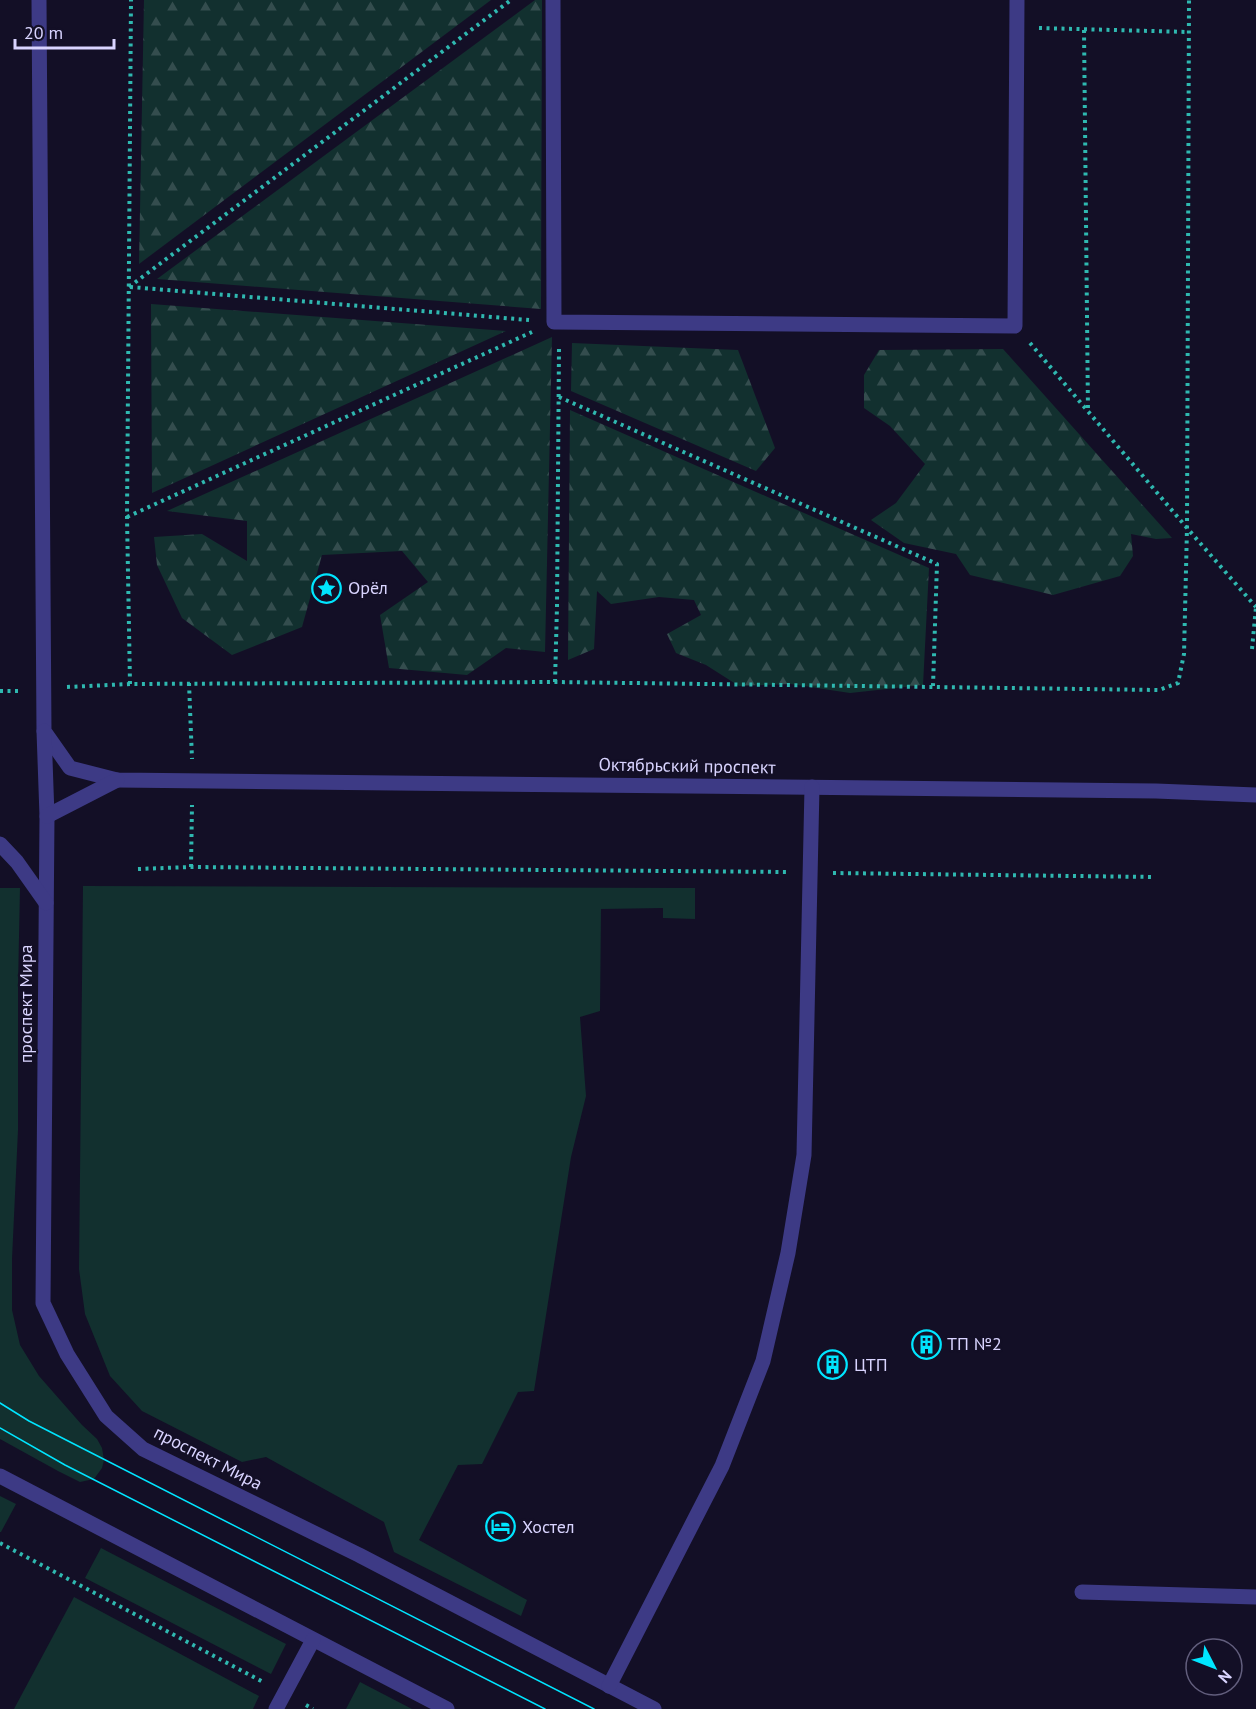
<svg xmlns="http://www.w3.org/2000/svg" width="1256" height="1709" viewBox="0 0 1256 1709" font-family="'PT Sans',sans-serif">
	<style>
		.grass { fill: #12302f }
		.forest { fill: url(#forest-firs) }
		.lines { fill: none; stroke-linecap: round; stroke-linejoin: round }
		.path { stroke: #2fb8b0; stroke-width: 4; stroke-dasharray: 3 4.5; stroke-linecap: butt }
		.minor { stroke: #3d3a85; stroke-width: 15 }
		.tram { stroke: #00e5ff; stroke-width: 1.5 }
		.labels { text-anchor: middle; stroke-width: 4.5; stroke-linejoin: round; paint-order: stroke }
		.poi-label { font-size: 18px; fill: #d9d4ff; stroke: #130f26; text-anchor: start }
		.street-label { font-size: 18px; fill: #d9d4ff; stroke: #130f26 }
	</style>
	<defs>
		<pattern id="forest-firs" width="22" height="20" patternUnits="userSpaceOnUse" patternTransform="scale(1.5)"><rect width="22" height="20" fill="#12302f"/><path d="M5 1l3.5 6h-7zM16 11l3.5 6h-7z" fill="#344d4e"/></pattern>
	</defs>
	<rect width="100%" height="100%" fill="#130f26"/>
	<g class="grass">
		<polygon points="83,886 695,888 695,919 663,918 663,908 601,909 600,1011 580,1017 586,1096 571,1157 534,1391 518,1392 482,1464 458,1465 419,1540 527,1600 521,1616 394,1552 384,1522 266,1457 242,1462 142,1411 110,1376 85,1314 79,1269"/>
		<polygon points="0,888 20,888 18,986 18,1130 12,1259 12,1310 20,1345 39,1376 82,1425 97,1439 102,1448 104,1460 102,1468 94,1479 80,1482 58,1471 0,1439"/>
		<polygon points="0,1496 16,1504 1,1532 0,1532"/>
		<polygon points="101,1548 286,1644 271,1674 85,1578"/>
		<polygon points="74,1597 259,1696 253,1709 14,1709"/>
		<polygon points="360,1682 412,1709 346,1709"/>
	</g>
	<g class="forest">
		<polygon points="144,0 491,0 139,264"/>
		<polygon points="535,0 542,0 541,309 157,279"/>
		<polygon points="151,304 506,331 152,493"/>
		<polygon points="552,337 545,652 506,648 467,675 389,668 380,615 428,582 402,551 322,555 302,627 232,655 182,618 157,565 154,537 202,534 247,561 247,521 167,511"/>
		<polygon points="572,343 738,350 775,448 756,471 571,391"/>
		<polygon points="1003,349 1172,538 1156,539 1131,534 1133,556 1120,576 1053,595 970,575 956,554 904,543 871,520 896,503 925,464 890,426 864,408 864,375 879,350"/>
		<polygon points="570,410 929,568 923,685 850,693 791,684 739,686 706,665 676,653 667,634 701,615 694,600 659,597 611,604 597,591 594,649 568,660"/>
	</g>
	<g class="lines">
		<g class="path">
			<polyline points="1039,28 1189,32"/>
			<polyline points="1084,30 1088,412"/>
			<polyline points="129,287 511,0"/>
			<polyline points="130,287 529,320"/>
			<polyline points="1030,343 1187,528 1256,607"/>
			<polyline points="559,397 937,564 933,686"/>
			<polyline points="127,517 532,332"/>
			<polyline points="1252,649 1256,607"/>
			<polyline points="555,682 557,606 559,347"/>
			<polyline points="189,683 192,759"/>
			<polyline points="130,684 127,517 131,0"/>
			<polyline points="67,687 130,684 555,682 1159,690 1178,683 1184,654 1187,528 1189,0"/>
			<polyline points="0,691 20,691"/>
			<polyline points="191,867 192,805"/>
			<polyline points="138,869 191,867 787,872"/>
			<polyline points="833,873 1154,877"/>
			<polyline points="0,1543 265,1683"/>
			<polyline points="306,1705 313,1709"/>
		</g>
		<g class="minor">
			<polyline points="39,0 44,731 70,768 117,780 1156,791 1256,795"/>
			<polyline points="553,0 554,322 1015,326 1017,0"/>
			<polyline points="44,731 47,816 43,1303 67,1354 106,1416 143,1449 359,1555 654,1709"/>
			<polyline points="47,816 117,780"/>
			<polyline points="0,844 17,862 46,903"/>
			<polyline points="0,1476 447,1709"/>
			<polyline points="1082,1592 1256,1597"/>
			<polyline points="609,1686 722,1466 763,1361 788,1253 804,1155 812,787"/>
			<polyline points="276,1709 313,1640"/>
		</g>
		<g class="tram">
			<polyline points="0,1403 29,1421 72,1443 594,1709"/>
			<polyline points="0,1428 65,1465 545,1709"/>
		</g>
	</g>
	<defs>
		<symbol id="sight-ring" viewBox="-11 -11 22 22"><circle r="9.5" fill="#130f26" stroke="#00e5ff" stroke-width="1.5"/><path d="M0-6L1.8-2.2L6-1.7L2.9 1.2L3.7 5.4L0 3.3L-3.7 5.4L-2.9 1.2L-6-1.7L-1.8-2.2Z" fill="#00e5ff"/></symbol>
		<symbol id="building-ring" viewBox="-11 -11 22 22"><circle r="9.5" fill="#130f26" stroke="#00e5ff" stroke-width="1.5"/><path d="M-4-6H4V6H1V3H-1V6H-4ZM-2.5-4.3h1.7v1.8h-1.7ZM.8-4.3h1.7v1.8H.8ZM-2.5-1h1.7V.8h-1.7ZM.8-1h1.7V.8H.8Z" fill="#00e5ff"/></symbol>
		<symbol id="hotel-ring" viewBox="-11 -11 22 22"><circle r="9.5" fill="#130f26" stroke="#00e5ff" stroke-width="1.5"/><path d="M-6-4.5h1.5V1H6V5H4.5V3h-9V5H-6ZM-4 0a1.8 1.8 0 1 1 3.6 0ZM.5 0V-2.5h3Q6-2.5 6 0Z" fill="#00e5ff"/></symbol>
	</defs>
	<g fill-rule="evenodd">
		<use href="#sight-ring" x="310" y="572" width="33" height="33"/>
		<use href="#building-ring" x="910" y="1328" width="33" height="33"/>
		<use href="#building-ring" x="816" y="1348" width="33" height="33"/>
		<use href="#hotel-ring" x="484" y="1510" width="33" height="33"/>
	</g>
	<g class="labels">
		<g class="poi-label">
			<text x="348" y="594">Орёл</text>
			<text x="947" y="1350">ТП №2</text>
			<text x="854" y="1371">ЦТП</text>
			<text x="522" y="1533">Хостел</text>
		</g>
		<g class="street-label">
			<text transform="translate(687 766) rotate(1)" y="6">Октябрьский проспект</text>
			<text transform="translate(26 1004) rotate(-90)" y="6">проспект Мира</text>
			<text transform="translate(208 1458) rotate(27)" y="6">проспект Мира</text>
		</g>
	</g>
	<g transform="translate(1214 1667) rotate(132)"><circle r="28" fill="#130f26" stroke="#625e7d" stroke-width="1.5"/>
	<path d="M0-4.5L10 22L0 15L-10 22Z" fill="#00e5ff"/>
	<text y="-9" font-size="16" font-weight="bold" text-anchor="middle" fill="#d9d4ff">N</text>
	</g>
	<path d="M15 39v9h99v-9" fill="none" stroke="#d9d4ff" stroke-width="3"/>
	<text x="24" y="39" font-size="18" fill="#d9d4ff" stroke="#130f26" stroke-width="4.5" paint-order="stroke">20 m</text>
</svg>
